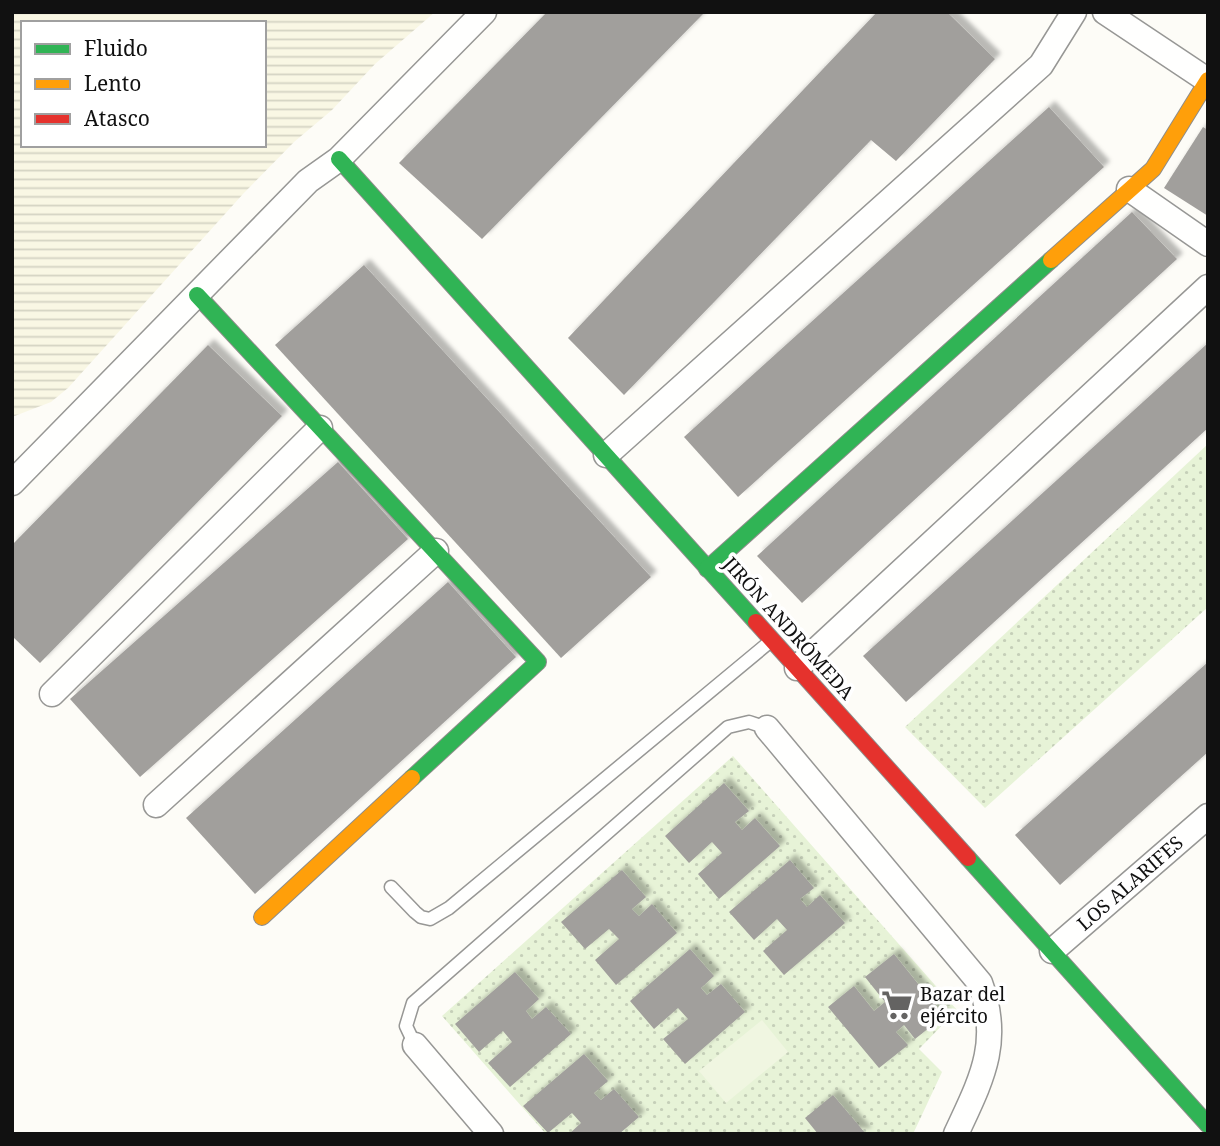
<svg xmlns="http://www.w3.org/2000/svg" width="1220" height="1146" viewBox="0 0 1220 1146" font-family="'Noto Serif',serif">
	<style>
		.farmland { fill: url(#farmland-rules); fill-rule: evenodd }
		.grass { fill: url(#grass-dots) }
		.pitch { fill: #f0f6e1 }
		.building { fill: #a19f9c; filter: url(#shadow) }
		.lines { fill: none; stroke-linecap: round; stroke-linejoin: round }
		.lane-casing { stroke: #979795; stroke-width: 15 }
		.street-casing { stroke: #979795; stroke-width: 27 }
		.fast-casing { stroke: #8e8d8b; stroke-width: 18 }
		.slow-casing { stroke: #8e8d8b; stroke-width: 18 }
		.jam-casing { stroke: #8e8d8b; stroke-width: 18 }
		.lane { stroke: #fffffe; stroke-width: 12 }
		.street { stroke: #fffffe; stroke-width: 24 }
		.fast { stroke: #30b455; stroke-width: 16 }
		.slow { stroke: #ff9f0a; stroke-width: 16 }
		.jam { stroke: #e5322d; stroke-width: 16 }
		.labels { text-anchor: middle; stroke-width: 7; stroke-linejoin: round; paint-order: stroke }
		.street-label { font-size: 19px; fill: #111; stroke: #fff }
		.poi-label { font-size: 19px; fill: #111; stroke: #fff; text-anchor: start }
	</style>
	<defs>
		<pattern id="farmland-rules" width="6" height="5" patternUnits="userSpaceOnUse" patternTransform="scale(1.75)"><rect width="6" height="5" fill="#f9f7e4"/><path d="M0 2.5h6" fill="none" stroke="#d4d3c3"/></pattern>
		<pattern id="grass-dots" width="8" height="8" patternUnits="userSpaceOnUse" patternTransform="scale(1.75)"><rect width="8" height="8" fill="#e7f3d7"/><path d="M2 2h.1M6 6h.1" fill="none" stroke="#c5cfb8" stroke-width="1.8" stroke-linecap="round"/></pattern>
		<filter id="shadow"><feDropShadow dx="6" dy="-6" stdDeviation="2" flood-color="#0004"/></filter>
	</defs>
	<rect width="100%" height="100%" fill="#fdfcf7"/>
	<path class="farmland" d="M 12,12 L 435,12 L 375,64 L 332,110 L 294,142 L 243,194 L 68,388 L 51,402 L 12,417 ZM 23,23 L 264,23 L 264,145 L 23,145 Z"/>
	<g class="grass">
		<polygon points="1208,444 1208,607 985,808 905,727"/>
		<polygon points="733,756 957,1010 919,1049 942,1072 913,1134 546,1134 442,1016"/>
	</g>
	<polygon class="pitch" points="762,1020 788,1052 726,1103 699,1071"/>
	<g class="building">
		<polygon points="547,12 705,12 482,239 399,163"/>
		<polygon points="877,12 947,12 995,59 896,161 871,140 624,395 568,338"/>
		<polygon points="1049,107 1104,167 738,497 684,437"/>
		<polygon points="1203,127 1208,130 1208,216 1164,188"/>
		<polygon points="1132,212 1177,259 802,603 757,556"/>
		<polygon points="364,265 651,577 561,658 275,345"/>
		<polygon points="1208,343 1208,428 906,702 863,656"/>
		<polygon points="208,345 282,416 40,663 12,636 12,545"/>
		<polygon points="338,462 408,539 140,777 70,699"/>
		<polygon points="448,582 516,657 255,894 186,818"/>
		<polygon points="1208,662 1208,752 1060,885 1015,835"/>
		<polygon points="724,783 749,811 735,822 742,830 755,818 780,846 719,899 698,874 722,853 712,842 689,863 665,836"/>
		<polygon points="790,860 814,888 800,899 807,907 820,895 845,923 784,975 763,951 787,930 777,919 754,940 729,912"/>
		<polygon points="622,870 646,897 632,909 639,916 652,904 677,933 616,985 595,960 619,939 609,929 585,949 561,922"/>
		<polygon points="690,949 714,976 701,988 707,995 721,984 745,1012 685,1064 663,1039 688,1019 678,1008 654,1029 630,1001"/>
		<polygon points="894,954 944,1016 915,1039 904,1025 896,1032 908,1045 879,1068 828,1007 854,986 874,1011 885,1002 865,977"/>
		<polygon points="515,972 539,999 526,1011 532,1019 546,1007 571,1034 510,1087 488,1063 512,1042 503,1031 479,1052 455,1024"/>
		<polygon points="584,1054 608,1081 594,1093 601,1100 614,1089 639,1117 619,1134 569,1134 581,1123 572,1113 548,1133 523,1106"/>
		<polygon points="833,1095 866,1134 818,1134 805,1118"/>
	</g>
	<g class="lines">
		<defs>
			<g id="lane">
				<polyline points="391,887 415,912 421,917 430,919 449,908 772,640"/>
				<polyline points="415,1045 406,1026 413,1003 728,727 749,722 767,728"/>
			</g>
			<g id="street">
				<polyline points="1105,12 1207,80"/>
				<polyline points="1129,189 1208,244"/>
				<polyline points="606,455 1041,65 1074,12"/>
				<polyline points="12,483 308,181 339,159 484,12"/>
				<polyline points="797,668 1208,287"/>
				<polyline points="52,694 320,428"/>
				<path d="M 767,728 L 980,983 C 1002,1043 981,1080 956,1134"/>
				<polyline points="156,805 436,551"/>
				<polyline points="1052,951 1208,816"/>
				<polyline points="415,1045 491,1134"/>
			</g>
			<g id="fast">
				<polyline points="339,159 756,622"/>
				<polyline points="197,295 538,662 412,778"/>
				<polyline points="707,569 1051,260"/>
				<polyline points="968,858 1208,1125"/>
			</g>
			<g id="slow">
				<polyline points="1051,260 1153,169 1208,80"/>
				<polyline points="262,917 412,778"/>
			</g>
			<polyline id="jam" points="756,622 968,858"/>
		</defs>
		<use href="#lane" class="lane-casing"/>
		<use href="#street" class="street-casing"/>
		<use href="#fast" class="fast-casing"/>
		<use href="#slow" class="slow-casing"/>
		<use href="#jam" class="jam-casing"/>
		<use href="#lane" class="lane"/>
		<use href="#street" class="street"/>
		<use href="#fast" class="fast"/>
		<use href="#slow" class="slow"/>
		<use href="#jam" class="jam"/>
	</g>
	<defs>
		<symbol id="supermarket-bare" viewBox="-9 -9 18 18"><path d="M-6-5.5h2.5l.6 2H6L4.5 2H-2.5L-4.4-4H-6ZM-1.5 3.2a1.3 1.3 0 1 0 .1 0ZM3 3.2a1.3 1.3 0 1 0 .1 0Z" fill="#646362" stroke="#fff" stroke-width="2.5" paint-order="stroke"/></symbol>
	</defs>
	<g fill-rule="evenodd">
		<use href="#supermarket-bare" x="875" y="983" width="44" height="44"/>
	</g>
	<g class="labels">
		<g class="street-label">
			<text transform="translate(789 628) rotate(48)" y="7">JIRÓN ANDRÓMEDA</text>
			<text transform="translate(1130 883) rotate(-41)" y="7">LOS ALARIFES</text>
		</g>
		<g class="poi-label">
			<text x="920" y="1001">Bazar del<tspan x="920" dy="22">ejército</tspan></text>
		</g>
	</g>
	<rect width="1220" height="1146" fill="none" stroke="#111111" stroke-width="28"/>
	<rect x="21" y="21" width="245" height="126" fill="#ffffff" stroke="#a0a0a0" stroke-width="2"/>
	<rect x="35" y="44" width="35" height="10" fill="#30b455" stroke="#a0a0a0" stroke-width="2"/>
	<text x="84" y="56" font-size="21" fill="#111111">Fluido</text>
	<rect x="35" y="79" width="35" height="10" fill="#ff9f0a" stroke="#a0a0a0" stroke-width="2"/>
	<text x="84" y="91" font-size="21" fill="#111111">Lento</text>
	<rect x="35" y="114" width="35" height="10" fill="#e5322d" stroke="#a0a0a0" stroke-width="2"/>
	<text x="84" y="126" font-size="21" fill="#111111">Atasco</text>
</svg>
